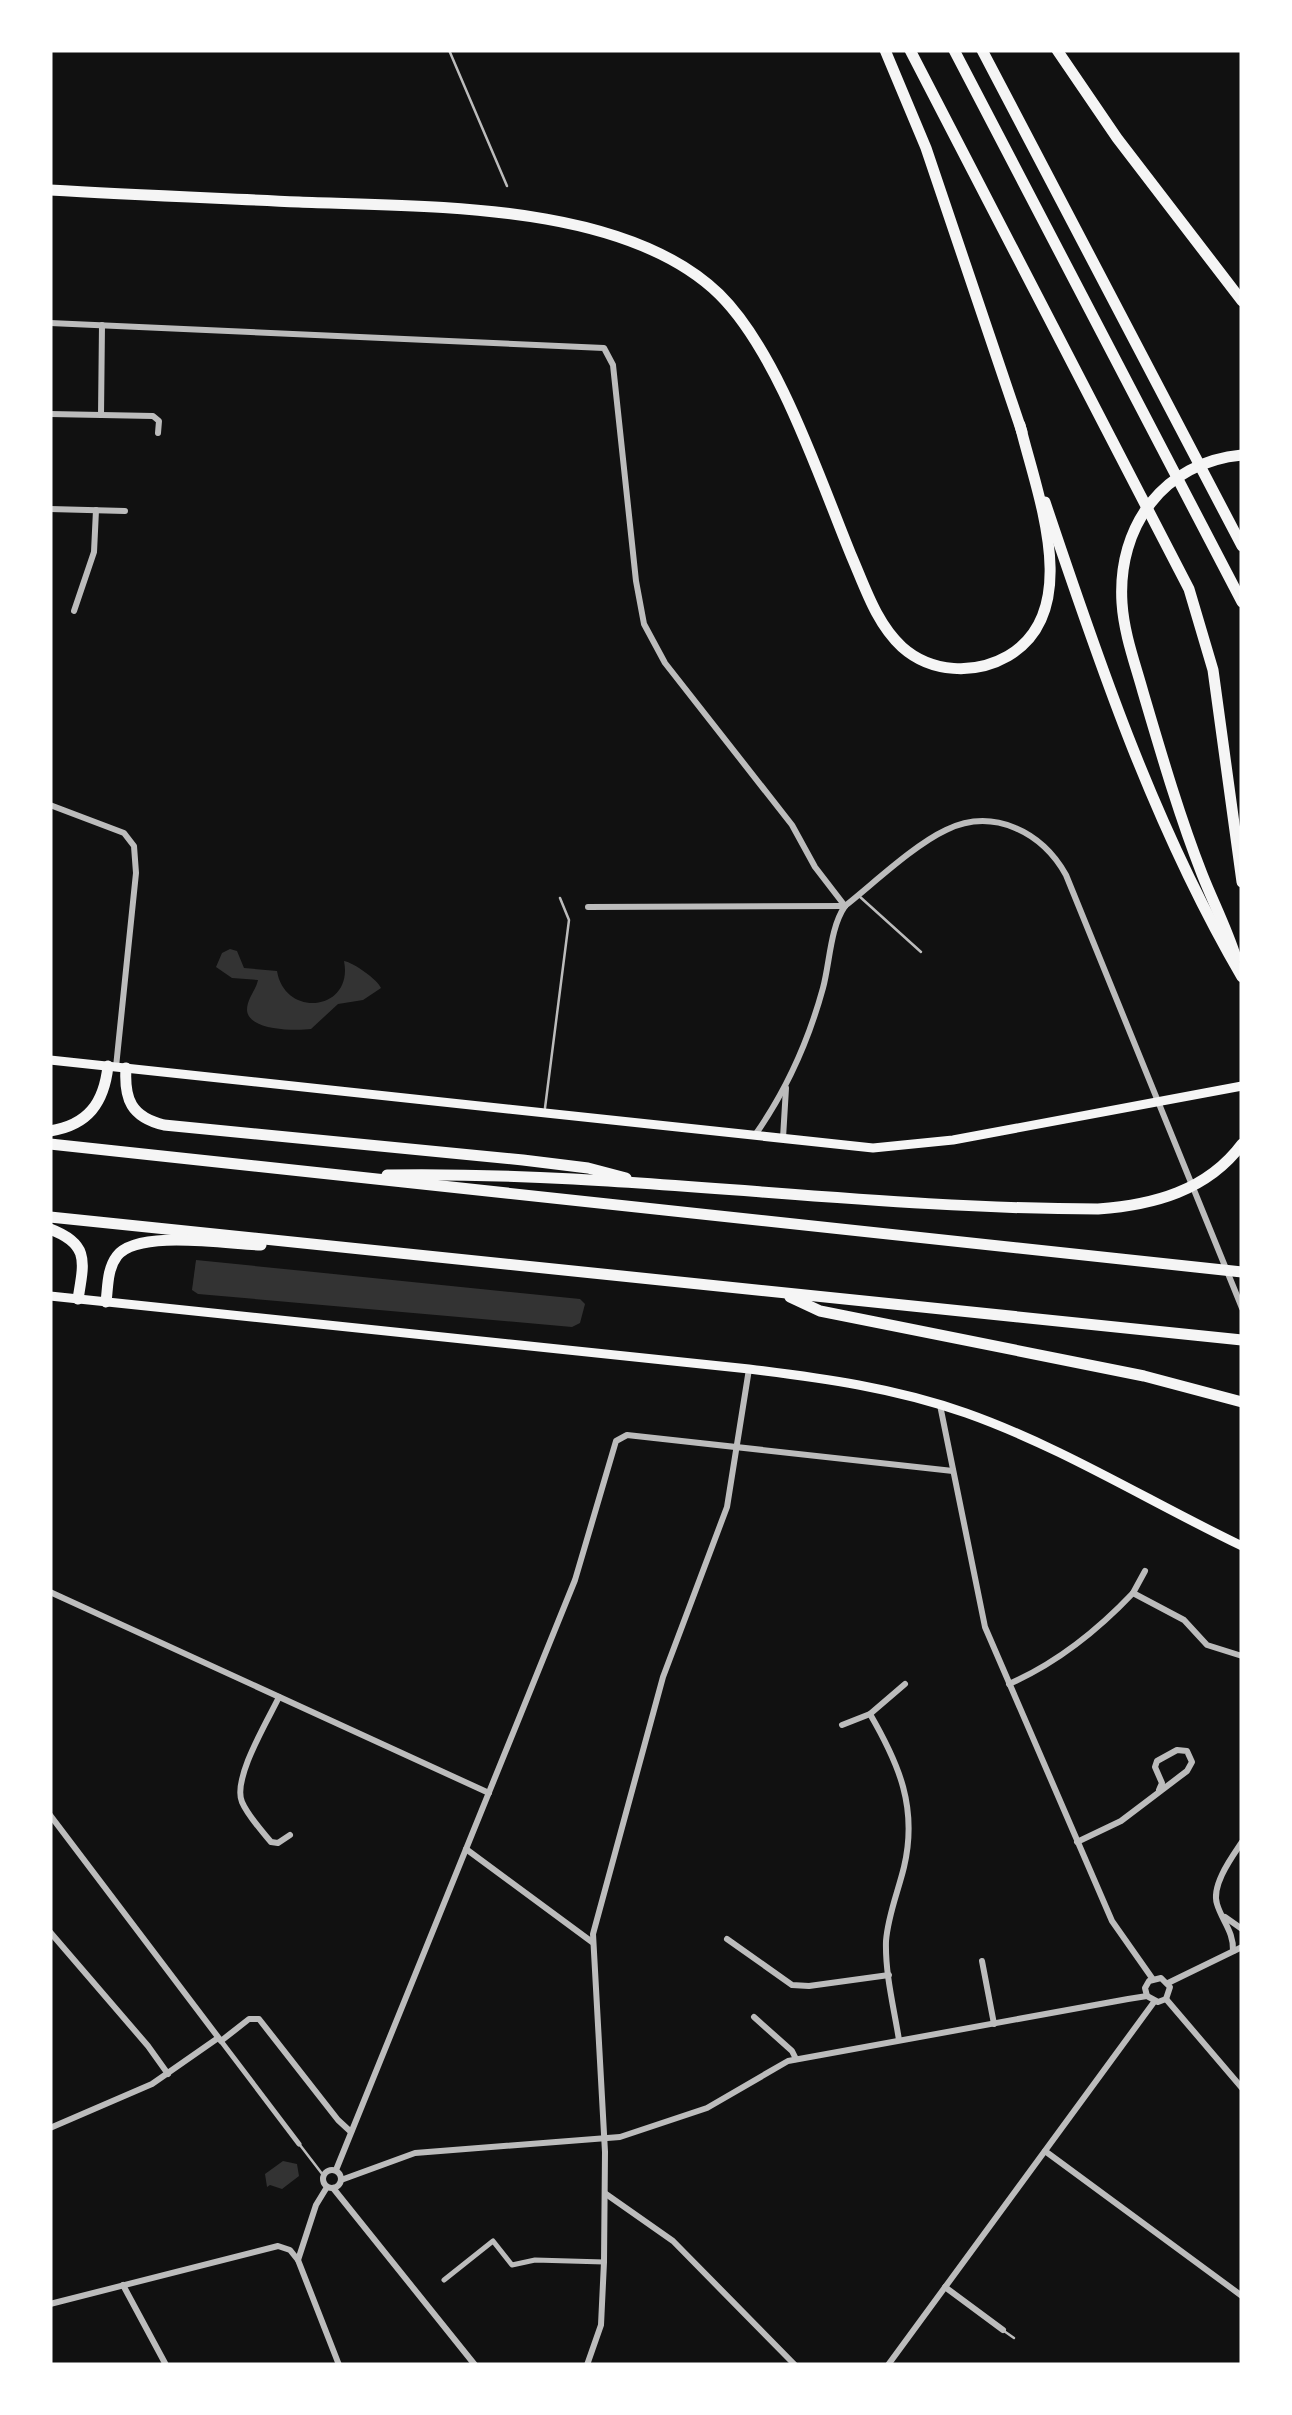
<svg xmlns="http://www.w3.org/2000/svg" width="1292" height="2415" viewBox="0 0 1292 2415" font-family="'PT Sans Narrow',sans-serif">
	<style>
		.water { fill: #333 }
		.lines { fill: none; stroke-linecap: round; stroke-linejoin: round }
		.service { stroke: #bcbcbc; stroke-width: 2.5 }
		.pedestrian { stroke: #bcbcbc; stroke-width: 5 }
		.minor { stroke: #bcbcbc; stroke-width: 6 }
		.secondary { stroke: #f5f5f5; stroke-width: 9 }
		.motorway { stroke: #f5f5f5; stroke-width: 11 }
	</style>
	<rect width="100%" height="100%" fill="#111"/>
	<g class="water">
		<path d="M 230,949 L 237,951 L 244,968 L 277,971 C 285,1019 354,1011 344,961 C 354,963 377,979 381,988 L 363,1000 L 338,1004 L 311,1029 C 296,1031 248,1031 247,1010 C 247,999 256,990 258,980 L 232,978 L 216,967 L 222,953 Z"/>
		<polygon points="196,1260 580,1299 585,1304 580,1323 572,1327 198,1294 192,1290"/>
		<polygon points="283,2161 297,2164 299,2176 282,2189 270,2185 267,2187 265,2174"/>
	</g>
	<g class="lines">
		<g class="service">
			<polyline points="449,50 507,186"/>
			<polyline points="859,896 921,952"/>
			<polyline points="545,1108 569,920 560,898"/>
			<polyline points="300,2145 323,2175"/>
			<polyline points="1004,2331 1014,2338"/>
		</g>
		<g class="pedestrian">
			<polyline points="221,2041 299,2144"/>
			<polyline points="444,2280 493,2241 512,2265 535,2260 604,2262"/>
		</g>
		<g class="minor">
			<polyline points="50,323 604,348 613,365 636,581 644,624 665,663 792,825 815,867 845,906"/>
			<polyline points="50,414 153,416 159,421 158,433"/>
			<polyline points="101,415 102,325"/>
			<polyline points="50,509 125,511"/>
			<polyline points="74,611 94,552 96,510"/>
			<polyline points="50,805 124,833 134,846 136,873 116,1067"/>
			<polyline points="588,907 845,906"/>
			<path d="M 755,1135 C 786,1091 809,1039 823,988 C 830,962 830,928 845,906 C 874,883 914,845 946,830 C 993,807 1042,832 1066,875 L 1242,1308"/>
			<polyline points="783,1138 786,1088"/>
			<polyline points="940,1405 985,1627 1112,1921 1152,1978"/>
			<polyline points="50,1592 489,1793"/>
			<polyline points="1133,1593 1145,1571"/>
			<path d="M 1009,1684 C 1057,1663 1097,1631 1133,1593 L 1184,1620 L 1207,1645 L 1242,1656"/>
			<path d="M 279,1697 C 268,1720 232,1779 242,1802 C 248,1816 261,1830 271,1842 L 278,1843 L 290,1835"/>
			<path d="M 870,1714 C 899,1764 918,1808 904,1867 C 898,1892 888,1915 886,1941 C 885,1974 894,2008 899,2040"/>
			<polyline points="842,1725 870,1714 905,1684"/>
			<polyline points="50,1815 221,2041 249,2019 259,2019 338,2120 351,2132"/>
			<polyline points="1077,1842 1121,1821 1187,1771 1192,1762 1187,1751 1177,1750 1157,1761 1155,1767 1162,1783 1159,1790"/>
			<polyline points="466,1849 592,1942"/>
			<polyline points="1225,1917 1242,1929"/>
			<polyline points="50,1932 148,2046 168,2074"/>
			<polyline points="727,1939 792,1985 809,1986 889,1975"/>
			<path d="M 1233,1951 C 1234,1932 1222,1921 1217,1904 C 1211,1885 1232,1857 1242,1842"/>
			<polyline points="982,1961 994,2024"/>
			<polyline points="1168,1983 1242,1947"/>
			<polyline points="1147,1996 1145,1988 1149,1981 1161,1978 1170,1987 1166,1999"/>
			<polyline points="1166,1999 1242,2088"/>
			<polyline points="754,2017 792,2051 796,2059"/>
			<polyline points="50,2128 152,2084 218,2038"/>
			<polyline points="1045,2151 1242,2296"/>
			<circle cx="332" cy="2179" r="9"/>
			<polyline points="336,2170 575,1580 616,1441 627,1435 953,1471"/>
			<polyline points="341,2180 415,2153 620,2137 707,2108 788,2061 1128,1999 1147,1996 1158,2002 1166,1999"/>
			<polyline points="327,2187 316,2205 298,2260 339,2365"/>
			<polyline points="333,2188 475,2365"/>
			<polyline points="606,2194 673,2241 795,2365"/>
			<polyline points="123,2285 166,2365"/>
			<polyline points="945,2287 1003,2330"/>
			<polyline points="50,2304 278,2246 290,2250 298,2260"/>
			<polyline points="587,2365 601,2325 604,2262 605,2152 593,1934 663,1677 727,1507 749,1369"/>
			<polyline points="888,2365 1154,2002"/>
		</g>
		<g class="secondary">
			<polyline points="50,1060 873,1148 953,1140 1242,1086"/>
			<path d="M 50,1296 L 749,1369 C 823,1378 895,1388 966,1413 C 1062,1447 1150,1502 1242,1546"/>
		</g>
		<g class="motorway">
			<polyline points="885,50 926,148 1022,432"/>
			<polyline points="910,50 1189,589 1213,670 1242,882"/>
			<polyline points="954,50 1242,602"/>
			<polyline points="982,50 1242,546"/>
			<polyline points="1057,50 1117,138 1242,301"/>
			<path d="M 50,190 C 133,195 216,198 299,202 C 425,207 623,201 719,294 C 778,352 819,477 851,555 C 865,587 876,623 902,647 C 931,673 975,675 1008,656 C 1085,611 1036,492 1020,425"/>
			<path d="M 1045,502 C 1100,666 1155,828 1242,977"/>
			<path d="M 1236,958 C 1227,929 1213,902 1202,874 C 1179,815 1161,753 1143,692 C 1135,663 1124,634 1122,603 C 1117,526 1164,462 1242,455"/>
			<path d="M 126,1068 C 124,1099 131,1117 164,1125 L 523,1160 L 588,1168 L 626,1178"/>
			<path d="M 50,1131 C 88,1125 104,1103 108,1066"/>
			<polyline points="50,1144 1242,1272"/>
			<path d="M 387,1175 C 624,1171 860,1209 1098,1209 C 1153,1205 1207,1191 1242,1144"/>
			<polyline points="50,1217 1242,1340"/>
			<path d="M 50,1229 C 90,1244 84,1262 78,1299"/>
			<polyline points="790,1297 820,1311 1144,1376 1242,1402"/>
			<path d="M 106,1302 C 108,1287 107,1269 117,1256 C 137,1229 228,1244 261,1245"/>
		</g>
	</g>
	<rect width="1292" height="2415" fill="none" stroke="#ffffff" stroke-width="105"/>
</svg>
